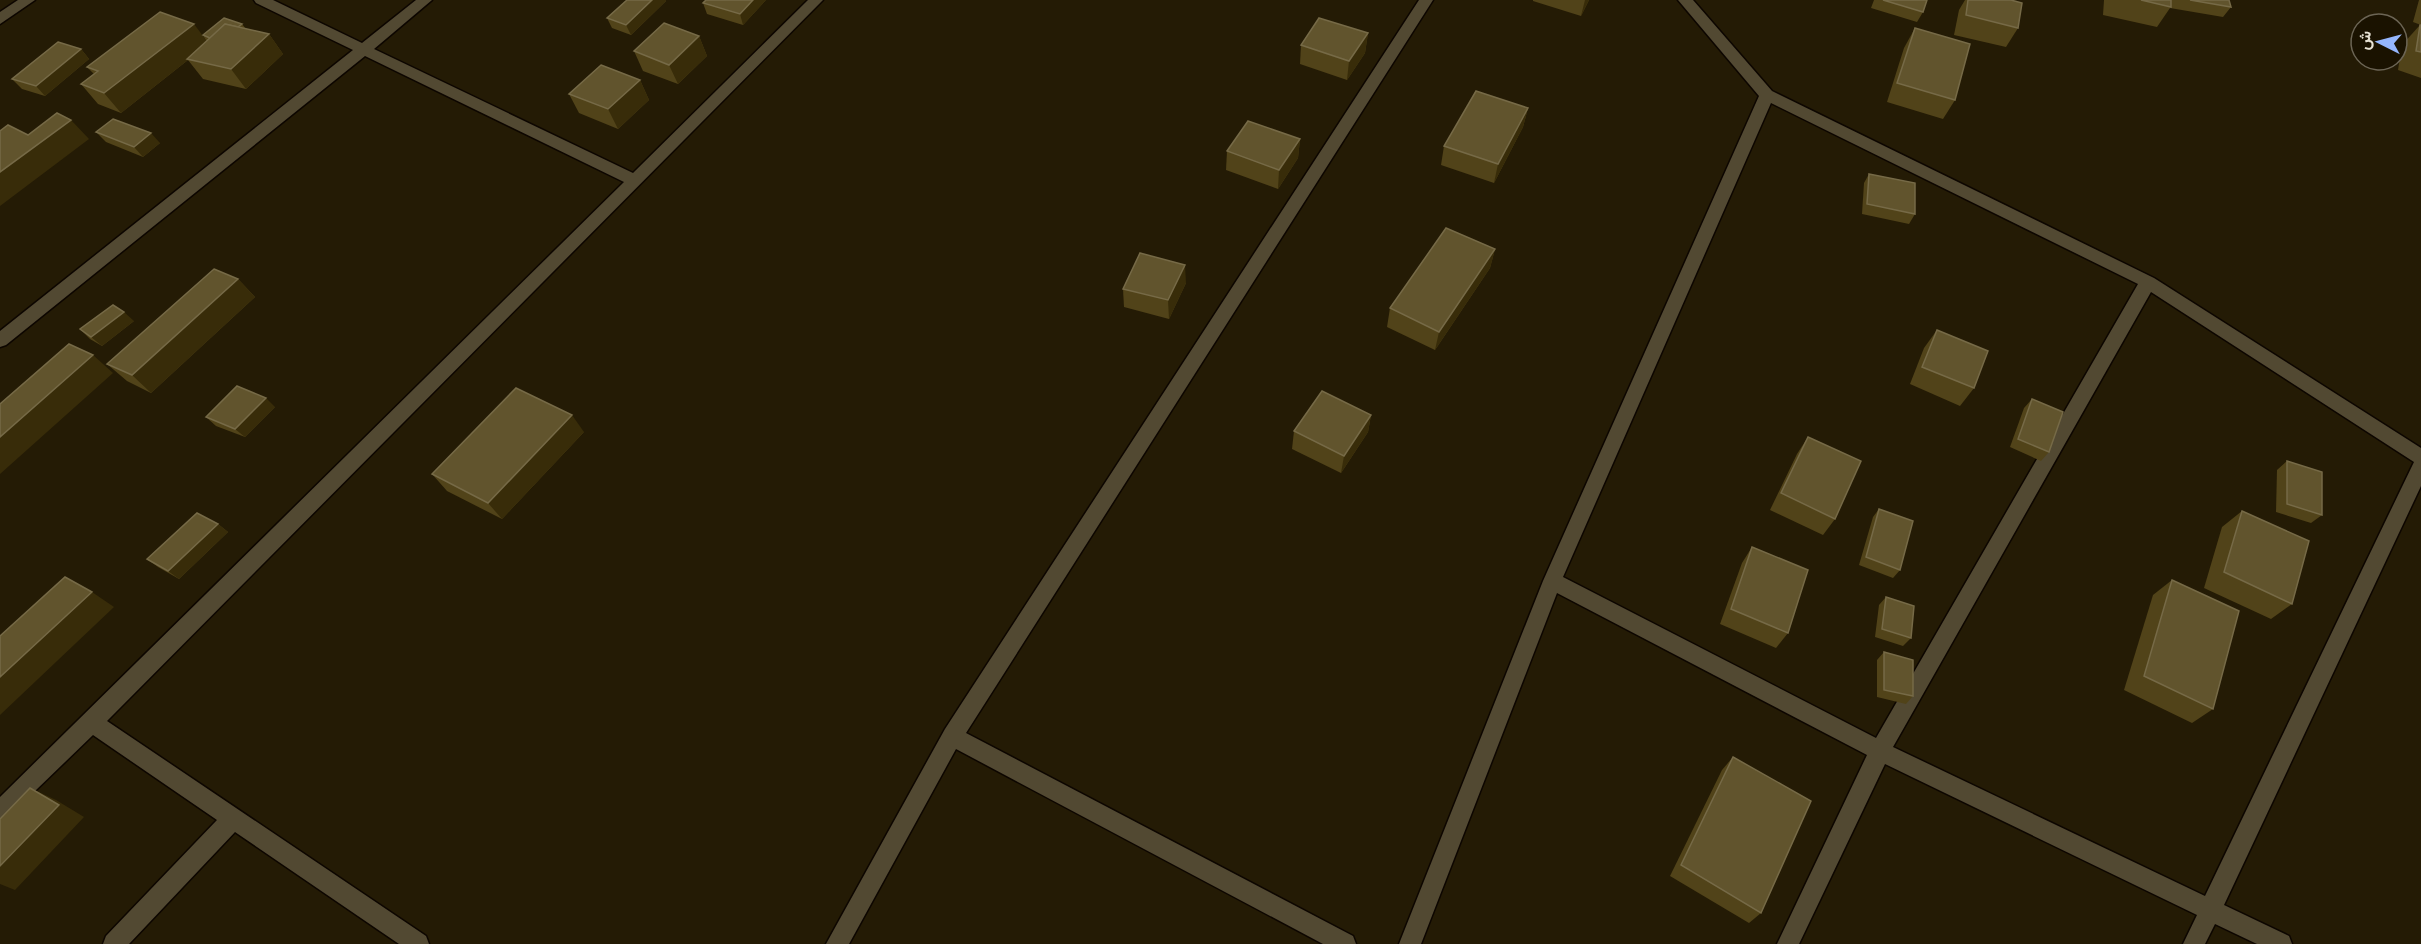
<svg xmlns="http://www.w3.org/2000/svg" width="2421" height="944" viewBox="0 0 2421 944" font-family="Barlow,Vazirmatn,sans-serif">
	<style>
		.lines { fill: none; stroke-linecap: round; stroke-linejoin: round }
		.minor-casing { stroke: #0d0600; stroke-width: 3 }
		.minor { fill: #524932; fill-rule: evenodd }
		.wall { fill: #514319 }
		.shaded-wall { fill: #382c09 }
		.building { fill: #61542d; stroke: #766a47; stroke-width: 1.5 }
	</style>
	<rect width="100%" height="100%" fill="#241b05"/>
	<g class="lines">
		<defs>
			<g id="minor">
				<polygon points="18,0 35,0 0,24 0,12"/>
				<polygon points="254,0 273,0 362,43 416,0 432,0 374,49 633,173 808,0 823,0 107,721 426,936 429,944 399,944 235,832 129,944 103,944 106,936 217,820 93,735 7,818 0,821 0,797 624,182 365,56 6,345 0,347 0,331 353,50 256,3"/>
				<polygon points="1419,0 1433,0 966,733 1353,936 1356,944 1323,944 956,749 849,944 826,944 945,729"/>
				<path d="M 1678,0 L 1693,0 L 1772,91 L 2154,278 L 2421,448 L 2421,486 L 2224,905 L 2289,936 L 2292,944 L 2257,944 L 2215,924 L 2205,944 L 2183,944 L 2197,915 L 1885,764 L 1799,944 L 1777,944 L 1867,755 L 1557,593 L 1421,944 L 1399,944 L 1543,581 L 1759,96 ZM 1771,103 L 2138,284 L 1876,738 L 1563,577 ZM 2151,292 L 2414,462 L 2205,896 L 1893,747 Z"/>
			</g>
		</defs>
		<use href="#minor" class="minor-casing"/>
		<use href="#minor" class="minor"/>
	</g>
	<g class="wall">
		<polygon points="627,0 665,0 666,1 631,35 612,28 607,18"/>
		<polygon points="766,0 743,25 707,14 703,3"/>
		<polygon points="1533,0 1589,0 1581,16 1533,1"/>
		<polygon points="1874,0 1927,0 1923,12 1917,22 1871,8"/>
		<polygon points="1965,0 2011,0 2018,28 2006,47 1954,35 1959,10"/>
		<polygon points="2104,0 2229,0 2231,7 2223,17 2170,8 2157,27 2103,15"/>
		<polygon points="2419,0 2421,0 2421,25 2413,22"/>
		<polygon points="242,24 246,29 269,34 283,54 246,89 203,79 188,60 121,113 98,104 81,84 94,74 87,67 206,41 203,35"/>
		<polygon points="2420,25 2421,25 2421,78 2398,70 2402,45"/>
		<polygon points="1915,28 1955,100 1943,119 1887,102 1904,48"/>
		<polygon points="1368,33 1365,53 1347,80 1300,64 1301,45"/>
		<polygon points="699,36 707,56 678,84 643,71 634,51"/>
		<polygon points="81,49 89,59 45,96 22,89 12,79"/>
		<polygon points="640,80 649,100 618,129 579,113 569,94"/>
		<polygon points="1528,108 1523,127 1494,183 1441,165 1444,146"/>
		<polygon points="96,132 160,143 143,157 106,142"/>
		<polygon points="1300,139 1298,158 1278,189 1226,170 1227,151"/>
		<polygon points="1869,174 1915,214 1909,224 1862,214 1864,183"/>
		<polygon points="1495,249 1490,268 1435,350 1387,327 1390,308"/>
		<polygon points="238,279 255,297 151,393 127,381 107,364"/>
		<polygon points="1186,283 1169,319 1124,307 1123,289"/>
		<polygon points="134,321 102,346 90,339 80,329"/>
		<polygon points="1937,330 1974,388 1960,406 1910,384 1924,348"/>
		<polygon points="2032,399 2049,452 2041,461 2010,447 2024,408"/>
		<polygon points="275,407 245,437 216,426 206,417"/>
		<polygon points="1371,415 1368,432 1341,473 1292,449 1294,431"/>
		<polygon points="584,432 502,519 447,491 432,474"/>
		<polygon points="1808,437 1835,519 1823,535 1770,510 1797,454"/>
		<polygon points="2287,461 2322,515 2311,523 2276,512 2277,470"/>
		<polygon points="1879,509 1900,570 1893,578 1859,565 1873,517"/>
		<polygon points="2242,511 2292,604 2271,619 2204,588 2222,527"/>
		<polygon points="218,524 228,532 179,579 158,567 147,559"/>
		<polygon points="1752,547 1788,633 1776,648 1720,624 1742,563"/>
		<polygon points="2172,580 2213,709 2192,723 2124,690 2153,595"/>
		<polygon points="1886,597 1911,638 1903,646 1875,637 1879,605"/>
		<polygon points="1884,652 1913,696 1906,704 1877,697 1877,660"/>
		<polygon points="1733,757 1761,913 1749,923 1670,876 1722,770"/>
	</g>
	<g class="shaded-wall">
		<polygon points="652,0 665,0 666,1 631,35 626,25"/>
		<polygon points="753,0 766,0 743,25 740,14"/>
		<polygon points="1585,0 1589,0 1581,16"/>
		<polygon points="194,24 209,44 187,59 188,60 121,113 104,93"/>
		<polygon points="1368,33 1365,53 1347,80 1349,61"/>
		<polygon points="269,34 283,54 246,89 231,69"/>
		<polygon points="699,36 707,56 678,84 669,65"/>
		<polygon points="81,49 89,59 45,96 36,86"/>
		<polygon points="640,80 649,100 618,129 608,109"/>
		<polygon points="1528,108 1523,127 1494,183 1498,164"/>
		<polygon points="71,120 89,139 0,206 0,172"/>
		<polygon points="151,133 160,143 143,157 134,147"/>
		<polygon points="1300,139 1298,158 1278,189 1279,170"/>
		<polygon points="1495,249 1490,268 1435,350 1439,332"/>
		<polygon points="1185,265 1186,283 1169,319 1168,300"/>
		<polygon points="238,279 255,297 151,393 132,375"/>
		<polygon points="124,312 134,321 102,346 91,337"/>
		<polygon points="93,355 113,373 0,474 0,437"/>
		<polygon points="266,398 275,407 245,437 235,429"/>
		<polygon points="572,415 584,432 502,519 488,503"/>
		<polygon points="1371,415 1368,432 1341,473 1344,456"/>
		<polygon points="218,524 228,532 179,579 168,571"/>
		<polygon points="92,592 114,607 0,715 0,677"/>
		<polygon points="30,788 56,800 84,817 15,890 0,884 0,866"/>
	</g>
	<g class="building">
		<polygon points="627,0 652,0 626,25 607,18"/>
		<polygon points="706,0 753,0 740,14 703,3"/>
		<polygon points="1883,0 1927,0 1923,12"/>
		<polygon points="1968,0 2011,0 2022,3 2018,28 1966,15"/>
		<polygon points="2141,0 2171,0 2171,7"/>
		<polygon points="2190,0 2229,0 2231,7"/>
		<polygon points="160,12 194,24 104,93 81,84 98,71 87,67"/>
		<polygon points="224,18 242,24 238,27 225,24 210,38 203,35"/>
		<polygon points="1319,18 1368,33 1349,61 1301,45"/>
		<polygon points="664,23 699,36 669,65 634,51"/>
		<polygon points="225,24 269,34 231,69 187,59"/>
		<polygon points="2420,25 2421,25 2421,52 2416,51"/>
		<polygon points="1915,28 1970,44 1955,100 1897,83"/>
		<polygon points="58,42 81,49 36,86 12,79"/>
		<polygon points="601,65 640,80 608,109 569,94"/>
		<polygon points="1476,91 1528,108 1498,164 1444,146"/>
		<polygon points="57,113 71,120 0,172 0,131 8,125 28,135"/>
		<polygon points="113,119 151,133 134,147 96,132"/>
		<polygon points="1248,121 1300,139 1279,170 1227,151"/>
		<polygon points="1869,174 1915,183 1915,214 1867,204"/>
		<polygon points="1446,228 1495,249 1439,332 1390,308"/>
		<polygon points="1140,253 1185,265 1168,300 1123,289"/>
		<polygon points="214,269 238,279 132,375 107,364"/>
		<polygon points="113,305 124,312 91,337 80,329"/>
		<polygon points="1937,330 1988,351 1974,388 1922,367"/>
		<polygon points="69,344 93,355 0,437 0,404"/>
		<polygon points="237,386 266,398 235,429 206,417"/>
		<polygon points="516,388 572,415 488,503 432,474"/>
		<polygon points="1322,391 1371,415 1344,456 1294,431"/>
		<polygon points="2032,399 2063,412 2049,452 2018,439"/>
		<polygon points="1808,437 1861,461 1835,519 1781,493"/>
		<polygon points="2287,461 2322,472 2322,515 2287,504"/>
		<polygon points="1879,509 1913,521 1900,570 1866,557"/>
		<polygon points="2242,511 2309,541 2292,604 2224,572"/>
		<polygon points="197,513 218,524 168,571 147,559"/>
		<polygon points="1752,547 1808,570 1788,633 1731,609"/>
		<polygon points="65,577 92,592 0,677 0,636"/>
		<polygon points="2172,580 2239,611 2213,709 2144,676"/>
		<polygon points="1886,597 1914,606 1911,638 1882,629"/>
		<polygon points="1884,652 1913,660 1913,696 1884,690"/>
		<polygon points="1733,757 1811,801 1761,913 1681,865"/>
		<polygon points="30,788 59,805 0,866 0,819"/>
	</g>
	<g transform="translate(2379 42) rotate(276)"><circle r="28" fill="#1a1200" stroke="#6c6555" stroke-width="1.5"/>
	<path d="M0-4.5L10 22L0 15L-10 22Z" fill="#95b6fd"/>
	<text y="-9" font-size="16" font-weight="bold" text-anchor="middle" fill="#e7e2d4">ش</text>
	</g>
</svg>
